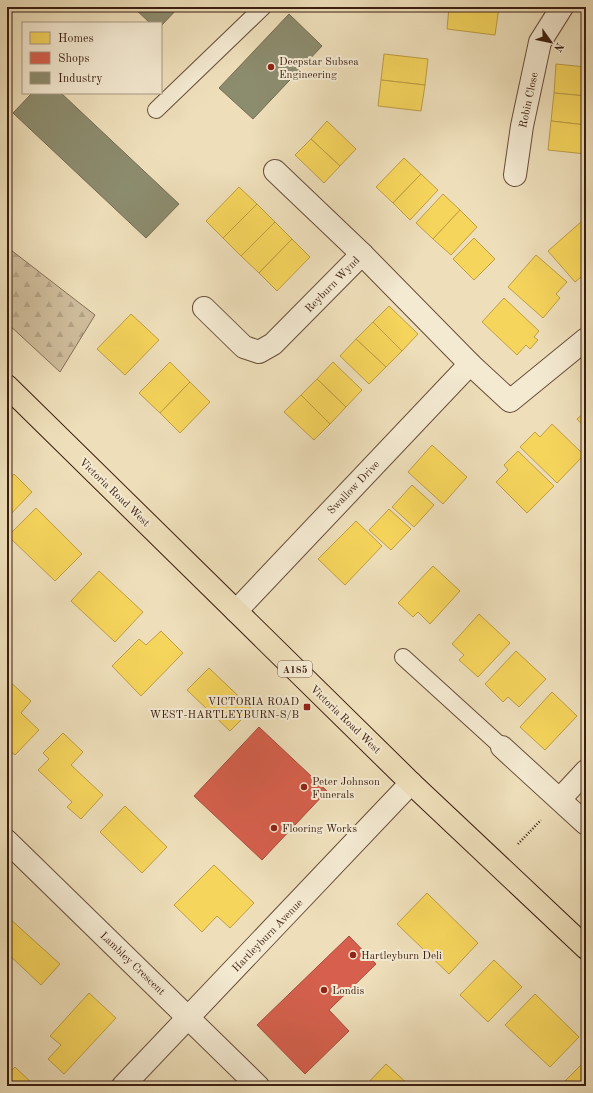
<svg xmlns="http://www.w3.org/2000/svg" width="593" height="1093" viewBox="0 0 593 1093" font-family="'Old Standard TT',serif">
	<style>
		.forest { fill: url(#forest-firs); stroke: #866e56 }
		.homes { fill: #f6d55c; stroke: #be9e45 }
		.shops { fill: #d6604d; stroke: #a84c3b }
		.industry { fill: #8c8c6e; stroke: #746b52 }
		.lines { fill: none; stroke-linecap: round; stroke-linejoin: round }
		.service-casing { stroke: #684e3a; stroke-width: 18 }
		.minor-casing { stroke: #684e3a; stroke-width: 24 }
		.primary-casing { stroke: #3b1e10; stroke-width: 24 }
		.path { stroke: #3b1e10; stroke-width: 2.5; stroke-dasharray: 1 2; stroke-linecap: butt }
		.service { stroke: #f4ead2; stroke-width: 16 }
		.minor { stroke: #f4ead2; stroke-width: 22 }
		.primary { stroke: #eedfba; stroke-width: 22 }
		.poi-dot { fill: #8f2418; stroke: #f4ead2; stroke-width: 1.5 }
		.labels { text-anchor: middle; stroke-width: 4; stroke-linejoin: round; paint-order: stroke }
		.shield { fill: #f4ead2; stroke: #725b4a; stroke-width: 1 }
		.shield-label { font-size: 10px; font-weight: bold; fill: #3b1e10 }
		.poi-label { font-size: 11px; fill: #3b1e10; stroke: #f4ead2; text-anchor: start }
		.street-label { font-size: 11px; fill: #3b1e10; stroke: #f4ead2 }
	</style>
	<defs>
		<pattern id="forest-firs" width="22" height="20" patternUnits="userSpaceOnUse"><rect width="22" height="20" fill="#d0be9d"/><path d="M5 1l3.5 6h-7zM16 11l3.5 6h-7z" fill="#b4a386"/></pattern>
	</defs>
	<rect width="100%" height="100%" fill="#eedfba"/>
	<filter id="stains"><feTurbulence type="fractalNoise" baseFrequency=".005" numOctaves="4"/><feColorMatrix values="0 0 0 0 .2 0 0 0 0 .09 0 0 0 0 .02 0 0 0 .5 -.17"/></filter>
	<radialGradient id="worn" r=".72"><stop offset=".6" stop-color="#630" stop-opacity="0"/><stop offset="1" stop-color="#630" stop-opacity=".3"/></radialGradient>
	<polygon class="forest" points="7,247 95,315 60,372 7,323"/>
	<g class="homes">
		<polygon points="449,7 499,7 495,35 447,29"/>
		<polygon points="384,54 428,59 425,85 381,80"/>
		<polygon points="556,64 586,67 586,96 554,93"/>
		<polygon points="381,80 425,85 421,111 378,106"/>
		<polygon points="554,93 586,96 586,125 551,121"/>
		<polygon points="327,121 356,149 340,166 311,139"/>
		<polygon points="551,121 586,125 586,154 548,150"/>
		<polygon points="311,139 340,166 324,183 295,155"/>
		<polygon points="404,158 421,174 393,203 376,187"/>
		<polygon points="421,174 438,190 410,220 393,203"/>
		<polygon points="239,187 257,204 223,238 206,221"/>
		<polygon points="443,194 460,210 433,239 416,223"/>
		<polygon points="257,204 275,222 241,256 223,238"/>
		<polygon points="460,210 477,227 451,255 433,239"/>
		<polygon points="275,222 292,239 259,273 241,256"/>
		<polygon points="581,222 586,228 586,273 575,282 548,251"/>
		<polygon points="474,238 495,259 474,280 453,259"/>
		<polygon points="292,239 310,257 277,291 259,273"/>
		<polygon points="536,255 567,282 556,294 560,298 543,318 508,287"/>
		<polygon points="504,298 539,331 534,337 538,340 530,349 526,345 517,355 482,322"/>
		<polygon points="389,306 418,334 402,351 373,322"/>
		<polygon points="131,314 159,340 125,375 97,349"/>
		<polygon points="373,322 402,351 386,367 356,339"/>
		<polygon points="356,339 386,367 369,384 340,356"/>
		<polygon points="170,362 190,382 160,413 139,393"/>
		<polygon points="333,362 362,390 346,407 317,379"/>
		<polygon points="317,379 346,407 330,424 301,395"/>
		<polygon points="190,382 210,402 180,433 160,413"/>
		<polygon points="301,395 330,424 314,440 284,412"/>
		<polygon points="586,411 586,429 577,419"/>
		<polygon points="552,424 584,455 557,483 520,447 535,432 540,437"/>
		<polygon points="432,445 467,477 443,504 408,472"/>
		<polygon points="518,451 554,486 527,513 496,482 508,470 504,465"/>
		<polygon points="14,474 32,492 7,518 7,478 9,480"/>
		<polygon points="412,485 434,505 414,527 392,507"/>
		<polygon points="36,508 82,554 55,581 8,536"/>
		<polygon points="389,509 411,529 391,550 369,530"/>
		<polygon points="356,521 382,546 345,585 318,559"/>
		<polygon points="433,566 460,591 430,624 418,612 413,617 398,603"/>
		<polygon points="99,571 143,612 115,642 71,601"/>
		<polygon points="479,614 510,643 478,677 459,660 464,655 452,644"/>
		<polygon points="161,631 183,653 141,696 112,666 139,639 146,645"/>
		<polygon points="516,651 546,679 519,707 508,697 503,702 485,684"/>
		<polygon points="209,668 252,709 230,731 187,690"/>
		<polygon points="7,679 31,701 21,713 39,730 15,755 7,748"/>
		<polygon points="552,692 577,716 545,750 520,727"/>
		<polygon points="63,733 83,752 71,765 103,795 81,819 67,807 72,802 38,770 49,759 43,753"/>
		<polygon points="125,806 167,847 142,873 100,832"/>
		<polygon points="214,865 254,903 230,928 217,916 202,932 174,905"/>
		<polygon points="427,893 478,943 449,974 397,924"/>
		<polygon points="9,918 60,964 41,985 7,953 7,920"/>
		<polygon points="494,960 522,987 488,1022 460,995"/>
		<polygon points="89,993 116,1018 64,1074 48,1059 61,1045 50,1036"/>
		<polygon points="535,994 579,1037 550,1067 505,1025"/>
		<polygon points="586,1060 586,1086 568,1086 564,1082"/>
		<polygon points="386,1064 410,1086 365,1086"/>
		<polygon points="15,1067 35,1086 7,1086 7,1075"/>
	</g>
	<g class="shops">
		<polygon points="259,727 327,791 262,860 194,796"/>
		<polygon points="349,936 376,964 329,1010 349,1031 305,1074 257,1025"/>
	</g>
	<g class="industry">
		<polygon points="133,7 179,7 161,26 161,23 150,23"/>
		<polygon points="289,14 322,46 253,119 219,88"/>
		<polygon points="32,93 61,93 179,204 146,238 13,113"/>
	</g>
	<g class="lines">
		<defs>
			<g id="service">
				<polyline points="156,110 263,7"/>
				<polyline points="403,657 502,747"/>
			</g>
			<g id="minor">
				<polyline points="275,171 362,254"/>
				<polyline points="515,175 522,126 540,42 562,7"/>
				<polyline points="204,308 244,347 259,352 273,344 362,254 470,364 510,401 586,339"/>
				<polyline points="236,611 470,364"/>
				<polyline points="502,747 586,824"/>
				<polyline points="560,799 586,771"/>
				<polyline points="7,841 258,1086"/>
				<polyline points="123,1086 411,783"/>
			</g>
			<polyline id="primary" points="7,386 411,783 586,948"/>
		</defs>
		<use href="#service" class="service-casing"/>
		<use href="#minor" class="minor-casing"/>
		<use href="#primary" class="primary-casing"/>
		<polyline class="path" points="518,844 541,820"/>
		<use href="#service" class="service"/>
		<use href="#minor" class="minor"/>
		<use href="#primary" class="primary"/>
	</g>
	<g class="poi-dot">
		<circle cx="271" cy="67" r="4"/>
		<rect x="303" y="703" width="8" height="8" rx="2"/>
		<circle cx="304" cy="787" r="4"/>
		<circle cx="274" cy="828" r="4"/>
		<circle cx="353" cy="955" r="4"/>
		<circle cx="324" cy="990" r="4"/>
	</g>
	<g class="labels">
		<rect class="shield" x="278" y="661" width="34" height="16" rx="3"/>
		<g class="shield-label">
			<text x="295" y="673">A185</text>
		</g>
		<g class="poi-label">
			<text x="279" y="65">Deepstar Subsea<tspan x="279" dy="13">Engineering</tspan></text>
			<text x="299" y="705" text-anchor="end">VICTORIA ROAD<tspan x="299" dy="13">WEST-HARTLEYBURN-S/B</tspan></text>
			<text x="312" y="785">Peter Johnson<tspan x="312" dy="13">Funerals</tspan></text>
			<text x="282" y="832">Flooring Works</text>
			<text x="361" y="959">Hartleyburn Deli</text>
			<text x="332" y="994">Londis</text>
		</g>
		<g class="street-label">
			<text transform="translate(528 100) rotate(-78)" y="4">Robin Close</text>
			<text transform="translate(332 284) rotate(-46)" y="4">Reyburn Wynd</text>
			<text transform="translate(353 487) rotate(-46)" y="4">Swallow Drive</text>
			<text transform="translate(115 492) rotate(44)" y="4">Victoria Road West</text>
			<text transform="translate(346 719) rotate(44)" y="4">Victoria Road West</text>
			<text transform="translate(267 935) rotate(-46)" y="4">Hartleyburn Avenue</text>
			<text transform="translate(133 963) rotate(44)" y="4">Lambley Crescent</text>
		</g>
	</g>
	<rect width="593" height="1093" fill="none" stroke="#eedfba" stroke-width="24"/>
	<rect x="8" y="8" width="577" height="1077" fill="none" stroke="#3b1e10" stroke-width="2"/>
	<rect x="12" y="12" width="569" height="1069" fill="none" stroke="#3b1e10"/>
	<rect x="22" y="22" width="140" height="72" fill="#f4ead2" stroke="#aa9884"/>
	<rect x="30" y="32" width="20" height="12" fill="#f6d55c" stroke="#aa9884"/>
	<text x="58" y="42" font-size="12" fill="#3b1e10">Homes</text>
	<rect x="30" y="52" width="20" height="12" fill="#d6604d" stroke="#aa9884"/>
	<text x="58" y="62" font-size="12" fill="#3b1e10">Shops</text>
	<rect x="30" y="72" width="20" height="12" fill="#8c8c6e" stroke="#aa9884"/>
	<text x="58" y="82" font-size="12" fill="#3b1e10">Industry</text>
	<g transform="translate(551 42) rotate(123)" stroke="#f4ead2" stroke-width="3" paint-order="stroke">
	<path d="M0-3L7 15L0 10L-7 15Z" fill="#3b1e10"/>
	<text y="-6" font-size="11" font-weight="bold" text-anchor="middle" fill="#3b1e10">N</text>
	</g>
	<rect width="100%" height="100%" filter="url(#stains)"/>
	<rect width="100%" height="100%" fill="url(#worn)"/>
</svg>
